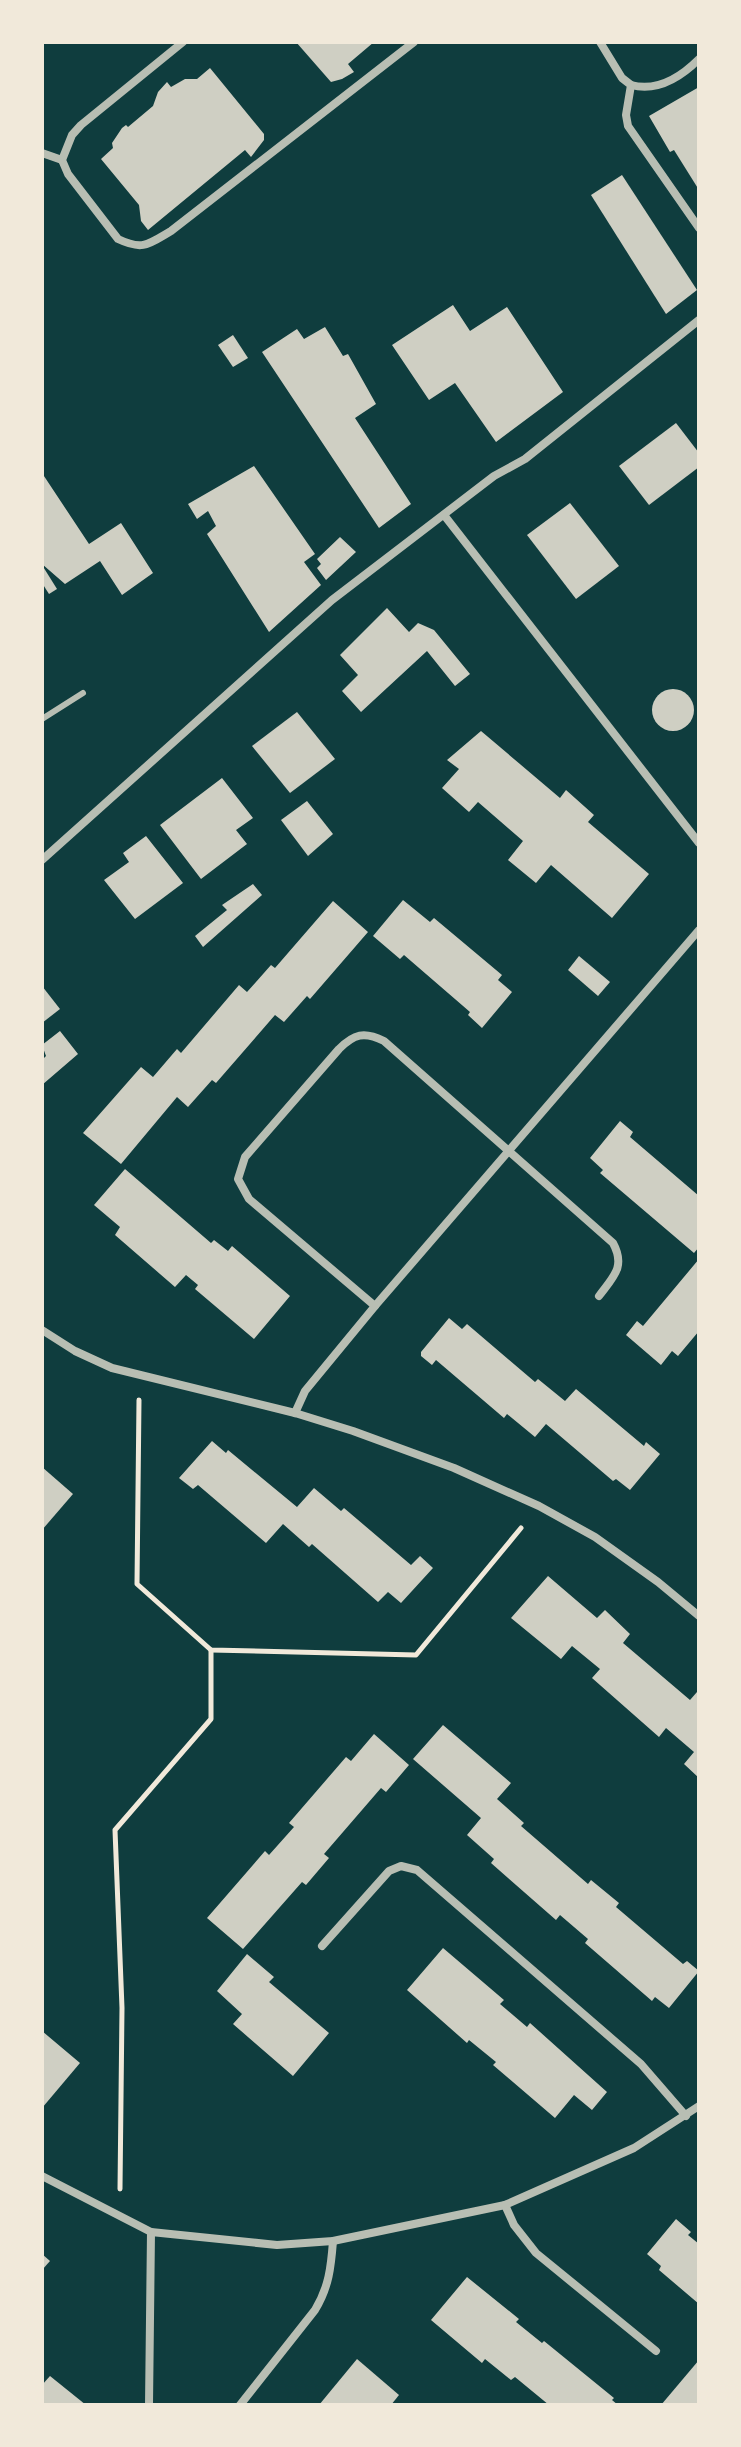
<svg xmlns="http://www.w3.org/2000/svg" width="741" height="2447" viewBox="0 0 741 2447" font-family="Manrope,sans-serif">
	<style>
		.building { fill: #cfcfc3 }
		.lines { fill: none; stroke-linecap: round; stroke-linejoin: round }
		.path { stroke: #f1e9da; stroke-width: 5 }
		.service { stroke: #b8beb3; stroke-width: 6 }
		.minor { stroke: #b8beb3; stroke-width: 8 }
	</style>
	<rect width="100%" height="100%" fill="#0f3d3e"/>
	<g class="building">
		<polygon points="296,42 374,42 348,64 354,72 342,79 331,82"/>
		<polygon points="210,68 264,134 264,140 251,157 245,150 148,230 141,221 139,205 101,159 113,148 112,143 122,128 126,125 128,127 153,106 158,92 167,82 171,87 185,79 197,79"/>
		<polygon points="699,87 699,190 674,150 670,152 649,116"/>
		<polygon points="622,175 697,290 666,314 591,195"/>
		<polygon points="453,305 470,331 507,307 563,392 496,442 455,383 429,400 392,345"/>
		<polygon points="325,327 343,356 348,354 376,404 355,418 411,504 379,528 262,352 297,329 304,339"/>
		<polygon points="233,335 248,358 233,367 218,345"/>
		<polygon points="676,423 699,453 699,467 649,505 619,466"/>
		<polygon points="254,466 315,554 304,562 321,585 269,632 207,534 216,526 208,511 197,519 188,504"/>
		<polygon points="42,473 89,544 121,523 153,573 122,595 100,561 65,584 42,564"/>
		<polygon points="570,503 619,566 576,599 527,535"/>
		<polygon points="340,537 356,552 326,580 317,568 321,564 317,559"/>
		<polygon points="42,565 57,589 49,594 42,583"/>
		<polygon points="387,608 409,632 418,623 434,630 470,674 455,686 427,651 361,712 342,691 358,675 340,655"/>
		<circle cx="673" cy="710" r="21"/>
		<polygon points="297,712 335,759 290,793 252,746"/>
		<polygon points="481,731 560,798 566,790 594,815 588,822 649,874 612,918 551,865 536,883 508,860 523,841 478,802 469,812 442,788 459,769 447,760"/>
		<polygon points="222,778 253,818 236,830 247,844 201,879 160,825"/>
		<polygon points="307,801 333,834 308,856 281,820"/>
		<polygon points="146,836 183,883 135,919 104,880 129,862 123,853"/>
		<polygon points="253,884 262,895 203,947 195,936 227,910 222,905"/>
		<polygon points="403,900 430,922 434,918 502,975 498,980 512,992 482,1028 468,1015 470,1012 404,955 400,959 373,936"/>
		<polygon points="333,901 368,932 310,999 307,996 284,1022 275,1015 216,1083 212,1080 188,1107 177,1097 121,1164 83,1133 141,1067 153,1077 177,1049 181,1053 239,985 247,992 271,965 275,968"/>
		<polygon points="579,956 610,982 598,996 568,970"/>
		<polygon points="42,986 60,1009 42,1023"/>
		<polygon points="60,1031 78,1054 42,1085 42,1060 46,1056 42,1045"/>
		<polygon points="620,1121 633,1132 630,1137 699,1196 699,1247 694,1253 600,1173 603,1170 590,1158"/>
		<polygon points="125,1169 211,1243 214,1240 228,1251 232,1246 290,1296 254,1339 195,1289 198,1285 186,1275 175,1287 115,1235 120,1227 94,1205"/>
		<polygon points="699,1259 699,1331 678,1356 672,1351 661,1365 626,1335 637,1321 643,1326"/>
		<polygon points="449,1318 462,1329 467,1324 535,1382 538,1379 565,1401 576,1389 644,1446 646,1442 660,1454 630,1490 616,1479 613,1481 546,1424 535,1437 507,1414 504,1418 436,1360 432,1365 421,1356 421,1352"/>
		<polygon points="212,1441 226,1453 228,1450 297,1507 314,1488 341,1511 344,1508 411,1565 420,1556 433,1568 401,1603 388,1592 378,1602 312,1544 309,1547 283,1524 266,1543 198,1485 193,1489 179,1478"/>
		<polygon points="42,1467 73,1494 42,1530"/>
		<polygon points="548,1576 597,1618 605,1610 630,1634 623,1643 690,1700 697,1692 699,1694 699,1778 684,1764 694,1752 666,1728 659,1737 592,1678 600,1669 572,1646 561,1659 511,1618"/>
		<polygon points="443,1725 511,1783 497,1799 524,1823 521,1826 588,1884 591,1880 619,1903 616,1907 683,1964 687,1961 699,1971 669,2008 655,1997 652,2001 585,1943 588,1939 560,1915 556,1920 491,1863 494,1859 467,1835 481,1818 413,1759"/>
		<polygon points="374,1734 409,1765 386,1792 381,1788 324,1854 329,1858 306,1885 302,1882 243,1949 207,1918 265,1851 269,1855 294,1827 289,1823 346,1757 351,1761"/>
		<polygon points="443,1948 504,2000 500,2004 527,2027 530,2023 607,2092 592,2110 574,2095 555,2118 493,2065 496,2062 469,2040 467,2043 407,1990"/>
		<polygon points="247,1954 274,1977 269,1982 329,2033 293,2076 233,2024 242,2014 217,1991"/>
		<polygon points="42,2031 80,2063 42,2108"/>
		<polygon points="676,2219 691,2232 688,2235 699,2244 699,2304 659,2270 661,2266 647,2254"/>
		<polygon points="42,2254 50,2261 42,2270"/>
		<polygon points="467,2277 519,2319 516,2322 542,2343 544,2341 614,2398 612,2400 618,2405 549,2405 515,2377 511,2380 485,2359 482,2363 431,2320"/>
		<polygon points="357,2359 399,2395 391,2405 319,2405"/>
		<polygon points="699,2360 699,2405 661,2405"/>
		<polygon points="50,2376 86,2405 42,2405 42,2385"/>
	</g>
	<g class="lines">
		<g class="path">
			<polyline points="139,1400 137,1584 211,1650 416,1655 521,1528"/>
			<polyline points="120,2189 122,2008 115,1830 211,1719 211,1650"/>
		</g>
		<polyline class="service" points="42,719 83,693"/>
		<g class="minor">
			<path d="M 183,42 L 81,125 L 72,135 L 62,160 L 68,174 L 118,239 C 143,251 149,244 171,231 L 414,42"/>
			<polyline points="600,42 622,78 631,85 626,115 628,126 699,228"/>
			<path d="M 631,85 C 657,92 681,77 699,59"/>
			<polyline points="42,153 62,160"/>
			<polyline points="444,515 699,843"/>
			<polyline points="42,860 332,600 494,476 525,459 699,320"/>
			<path d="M 375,1306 L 249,1199 L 238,1179 L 245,1157 L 339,1049 C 354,1034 364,1031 384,1041 L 613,1243 C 626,1267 613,1277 599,1296"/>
			<polyline points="42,1330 75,1351 112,1368 295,1413 353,1431 454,1468 539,1506 595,1537 658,1582 699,1616"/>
			<polyline points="295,1413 305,1391 375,1306 699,930"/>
			<polyline points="322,1946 389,1871 401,1866 417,1870 641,2064 686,2116"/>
			<polyline points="42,2176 151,2232 277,2245 333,2241 505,2205 634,2148 699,2106"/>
			<polyline points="505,2205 514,2225 536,2253 656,2351"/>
			<polyline points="149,2405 151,2232"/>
			<path d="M 240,2405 L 315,2310 C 329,2287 331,2267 333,2241"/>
		</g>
	</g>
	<rect width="741" height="2447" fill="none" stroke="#f1e9da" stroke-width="88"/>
</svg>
